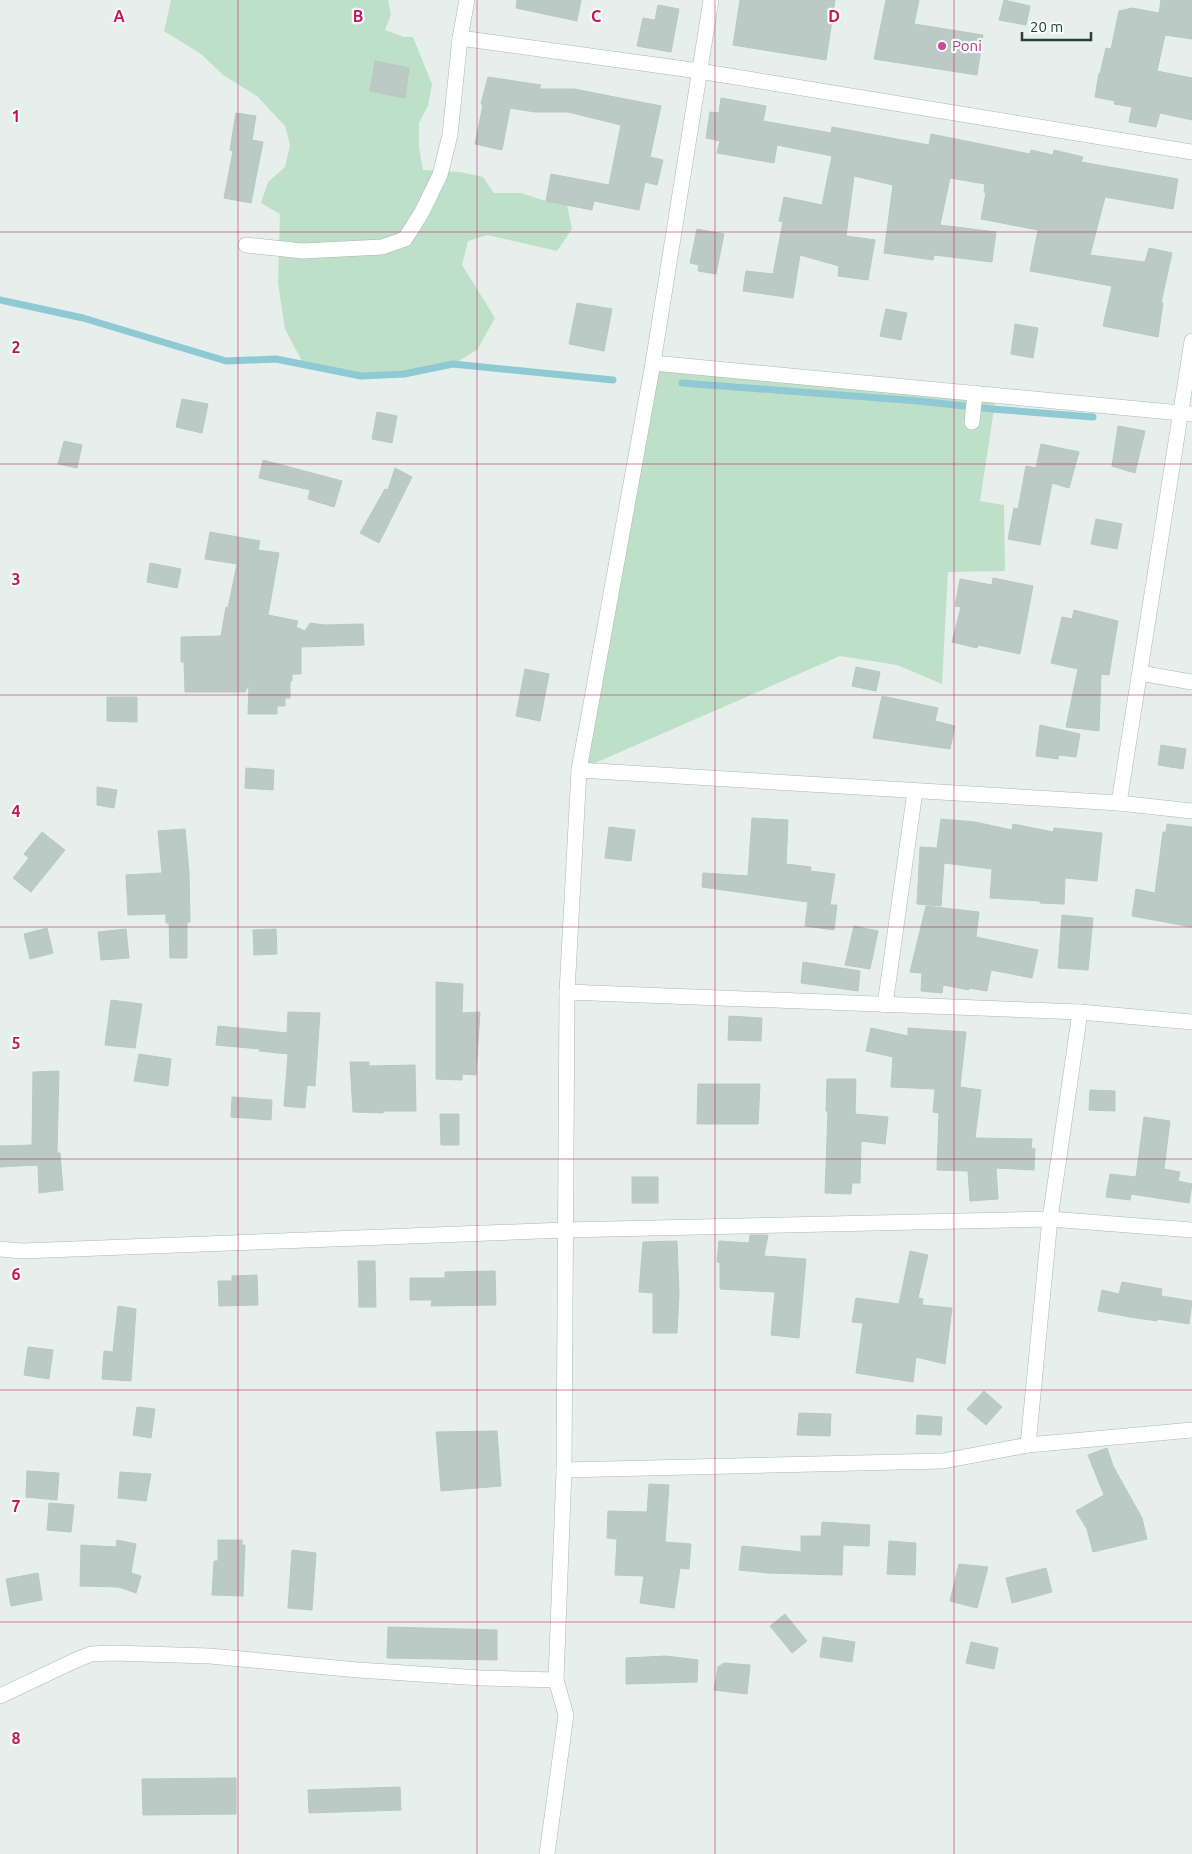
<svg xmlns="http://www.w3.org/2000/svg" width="1192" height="1854" viewBox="0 0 1192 1854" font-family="Ubuntu,sans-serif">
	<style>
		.green { fill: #bfe0c8 }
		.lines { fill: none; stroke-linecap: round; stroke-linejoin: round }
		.stream { stroke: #8ec9d4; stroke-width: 7 }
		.building { fill: #bbcac4; stroke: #b8c9c2 }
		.minor-casing { stroke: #a8b8b2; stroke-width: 16 }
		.minor { stroke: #fff; stroke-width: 15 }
		.grid { fill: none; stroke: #c2185b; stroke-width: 1; stroke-opacity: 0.55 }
		.hotel-dot { fill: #d1479c; stroke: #f7fbf9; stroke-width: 2 }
		.labels { text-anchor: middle; stroke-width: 4.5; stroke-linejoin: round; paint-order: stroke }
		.hotel-label { font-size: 15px; fill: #b23c85; stroke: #f7fbf9; text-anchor: start }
		.grid-label { font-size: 16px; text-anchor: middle; font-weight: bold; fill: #c2185b; stroke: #f7fbf9; stroke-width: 4.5; stroke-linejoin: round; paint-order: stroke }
	</style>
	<rect width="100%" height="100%" fill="#e6efeb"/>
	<g class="green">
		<polygon points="171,0 388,0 391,15 385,30 404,37 413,37 432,84 428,106 419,123 419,148 423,170 460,172 483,177 494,193 521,193 546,201 567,205 572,229 557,251 487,235 468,241 462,265 495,318 477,350 453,364 404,374 361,376 304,365 285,329 278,283 280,214 261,203 268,182 285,167 290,145 285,126 257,96 223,75 201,54 164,31"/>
		<polygon points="653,363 996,396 980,501 1004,505 1005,571 948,572 942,684 897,665 840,656 579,770"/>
	</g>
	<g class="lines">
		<g class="stream">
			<polyline points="0,300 83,318 226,361 276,359 361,376 404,374 453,364 613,380"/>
			<polyline points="682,383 918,401 992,409 1093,417"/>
		</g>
	</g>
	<g class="building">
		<polygon points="517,0 581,0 577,21 516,8"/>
		<polygon points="740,0 835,0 826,60 733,45"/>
		<polygon points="886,0 919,0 914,24 983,35 977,75 874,59"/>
		<polygon points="1004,0 1030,6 1026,25 999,20"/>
		<polygon points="1161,0 1192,0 1192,39 1165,35 1157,71 1192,78 1192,120 1160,113 1156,127 1129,122 1132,107 1114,104 1115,101 1095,97 1099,73 1100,74 1106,48 1111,49 1119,11 1132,8 1159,13"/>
		<polygon points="658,5 679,9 671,52 637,46 643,18 655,20"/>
		<polygon points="375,61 409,68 405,98 370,91"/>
		<polygon points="488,77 541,85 539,89 574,89 661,106 650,157 663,160 657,185 645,182 639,210 594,201 592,210 546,201 551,174 609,185 621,125 568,112 535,112 510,108 502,150 475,144 483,105 481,104"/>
		<polygon points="721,98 766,106 763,121 831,133 832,127 929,145 931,134 1030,154 1031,150 1053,155 1054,150 1083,157 1081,162 1178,179 1173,209 1105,197 1090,255 1145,262 1149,248 1172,253 1161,303 1163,303 1158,337 1103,326 1112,286 1030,271 1038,230 981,219 986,193 984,192 985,184 950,178 940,225 996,232 992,262 934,255 933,260 884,253 893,185 854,176 846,236 875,240 868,280 838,276 839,266 800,255 793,298 743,291 746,271 773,274 783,222 779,221 784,197 822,205 832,156 777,145 774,163 717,153 720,141 706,138 710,112 719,113"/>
		<polygon points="236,113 256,116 252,140 263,142 251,203 224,198 233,151 230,150"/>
		<polygon points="697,229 724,234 716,274 698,271 699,265 690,263"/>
		<polygon points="577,303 612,309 604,351 569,344"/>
		<polygon points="886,309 907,313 901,340 880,336"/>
		<polygon points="1015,324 1038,328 1033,358 1011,354"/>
		<polygon points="182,399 208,404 202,433 176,427"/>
		<polygon points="377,412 397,416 392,443 372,439"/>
		<polygon points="1118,426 1145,431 1135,473 1112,466"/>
		<polygon points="64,441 82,445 77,468 58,464"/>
		<polygon points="1041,444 1079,452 1069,488 1052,483 1040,545 1008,539 1014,508 1018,509 1026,466 1036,468"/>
		<polygon points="263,460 342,481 334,507 308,499 310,490 259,478"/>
		<polygon points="395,468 412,477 379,543 360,533 385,489 388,490"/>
		<polygon points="1096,519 1122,524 1117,549 1091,544"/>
		<polygon points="210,532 260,541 258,550 279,553 268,615 298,621 296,627 305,631 310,623 324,625 363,624 364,645 301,647 301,674 292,674 292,681 290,681 290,698 285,698 285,706 277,706 277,714 248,714 249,684 245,692 185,692 184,662 181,662 181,637 221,636 226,607 228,608 237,564 205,559"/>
		<polygon points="150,563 181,569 177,588 147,582"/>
		<polygon points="993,578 1033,586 1020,654 978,645 977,648 952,642 961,607 955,606 960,579 992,585"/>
		<polygon points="1074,610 1118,621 1109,675 1101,674 1099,731 1066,727 1078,669 1051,663 1062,617 1072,619"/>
		<polygon points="856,667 880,672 876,691 852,686"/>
		<polygon points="525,669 549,674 540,721 516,716"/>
		<polygon points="882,696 938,708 935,721 955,726 950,749 873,738"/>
		<polygon points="107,697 137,697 137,722 107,721"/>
		<polygon points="1040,725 1080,734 1076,757 1059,755 1058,759 1036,756"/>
		<polygon points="1161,745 1186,749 1183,769 1158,765"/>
		<polygon points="246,768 274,770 273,790 245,788"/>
		<polygon points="97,787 117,790 114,808 97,805"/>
		<polygon points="752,818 788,820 786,864 811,867 810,871 835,874 830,905 837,905 834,930 805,926 808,902 702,887 703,873 748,876"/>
		<polygon points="941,819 975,822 1012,830 1013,824 1053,832 1054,828 1102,833 1097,881 1065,878 1064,904 1040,903 1040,901 990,898 992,869 944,863 941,906 917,904 920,847 937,848"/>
		<polygon points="1167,824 1192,827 1192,927 1132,916 1136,889 1155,893 1163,832 1166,832"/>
		<polygon points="609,827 635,830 631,861 605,858"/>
		<polygon points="185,829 189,872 190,922 187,922 187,958 170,958 169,923 166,923 166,914 128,915 126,875 162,873 158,831"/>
		<polygon points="42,832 65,850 31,892 13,878 29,858 24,854"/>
		<polygon points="926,906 979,912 976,937 1038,950 1032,978 991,970 987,991 969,988 969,990 943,985 942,993 921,991 922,973 910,972"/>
		<polygon points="1062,915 1093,918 1088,970 1058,968"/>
		<polygon points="854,926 878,931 870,969 845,965"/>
		<polygon points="47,928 53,953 30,959 24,934"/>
		<polygon points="126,929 129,958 101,960 98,932"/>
		<polygon points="276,929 277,954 254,955 253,930"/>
		<polygon points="803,962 860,971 858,991 801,983"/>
		<polygon points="436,982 463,984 462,1013 480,1012 476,1075 462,1074 462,1080 436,1079"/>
		<polygon points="111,1000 142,1004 135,1048 105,1045"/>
		<polygon points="288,1012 320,1013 315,1086 307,1085 305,1108 284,1106 288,1054 259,1051 260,1049 216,1045 218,1026 287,1033"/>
		<polygon points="729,1016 762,1018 761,1041 728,1040"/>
		<polygon points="871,1028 908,1036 908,1028 966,1032 960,1087 981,1090 975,1138 1032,1139 1031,1148 1035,1149 1034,1170 996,1168 998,1199 970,1201 968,1171 937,1170 939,1113 933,1112 935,1089 891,1087 893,1057 866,1051"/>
		<polygon points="139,1054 171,1059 168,1086 134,1081"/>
		<polygon points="350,1062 369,1062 369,1066 415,1065 416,1111 383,1111 383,1113 353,1112"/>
		<polygon points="59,1071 57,1153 60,1153 63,1190 39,1193 38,1165 0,1167 0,1146 32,1145 33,1072"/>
		<polygon points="827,1079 856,1079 855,1114 888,1117 885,1144 861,1141 860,1183 852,1183 851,1194 825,1193 828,1111 826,1111"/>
		<polygon points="698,1084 760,1084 758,1124 697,1124"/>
		<polygon points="1090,1090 1115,1091 1115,1111 1089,1110"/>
		<polygon points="232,1097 272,1100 271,1120 231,1117"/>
		<polygon points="440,1114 459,1114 459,1145 441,1145"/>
		<polygon points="1144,1117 1170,1121 1164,1169 1180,1172 1178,1181 1192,1184 1189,1203 1131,1194 1130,1200 1106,1197 1110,1174 1136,1177"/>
		<rect x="632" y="1177" width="26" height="26"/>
		<polygon points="750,1235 768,1235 764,1256 806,1259 799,1338 771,1335 775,1292 720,1289 720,1263 717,1262 719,1241 749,1243"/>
		<polygon points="677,1241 679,1293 677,1333 653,1333 653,1293 639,1292 643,1242"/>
		<polygon points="910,1251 928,1255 918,1298 923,1299 922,1305 952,1308 945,1364 916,1357 913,1382 856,1373 863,1323 852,1322 856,1298 899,1304"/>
		<polygon points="358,1261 375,1261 376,1307 359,1307"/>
		<polygon points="495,1271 496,1305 431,1306 432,1300 410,1300 410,1278 445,1278 445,1272"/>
		<polygon points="257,1275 258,1305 219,1306 218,1281 232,1281 232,1276"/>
		<polygon points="1122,1282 1162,1289 1161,1296 1192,1301 1189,1324 1157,1319 1157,1321 1130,1317 1098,1311 1102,1290 1119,1294"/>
		<polygon points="118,1306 136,1309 131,1381 102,1379 104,1351 113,1352"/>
		<polygon points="28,1347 53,1350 49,1379 24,1375"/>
		<polygon points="984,1391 1002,1407 986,1425 967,1409"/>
		<polygon points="137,1407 155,1409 151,1438 133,1435"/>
		<polygon points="799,1413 831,1414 830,1436 797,1435"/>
		<polygon points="917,1415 942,1417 941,1435 916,1434"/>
		<polygon points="497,1431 501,1486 441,1491 436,1432"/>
		<polygon points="1107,1448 1113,1466 1142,1518 1147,1539 1093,1552 1087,1529 1076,1511 1104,1495 1088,1455"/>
		<polygon points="27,1471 59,1473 57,1500 26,1497"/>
		<polygon points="120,1472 151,1474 146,1501 118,1498"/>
		<polygon points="649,1484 669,1485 665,1542 691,1544 689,1569 680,1568 674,1608 640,1603 644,1576 615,1575 617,1539 607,1538 608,1511 647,1512"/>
		<polygon points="49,1503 74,1505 71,1532 47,1530"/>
		<polygon points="822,1522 870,1525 869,1546 843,1545 842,1575 768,1573 739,1570 742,1546 801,1552 801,1536 821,1536"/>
		<polygon points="117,1540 136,1544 131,1573 141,1576 136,1593 119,1587 80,1586 81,1545 116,1547"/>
		<polygon points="218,1540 242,1540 242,1545 245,1545 243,1596 212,1595 214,1561 218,1561"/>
		<polygon points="889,1541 916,1543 915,1575 887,1574"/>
		<polygon points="292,1550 316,1553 312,1610 288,1608"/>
		<polygon points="959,1564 988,1567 977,1608 950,1601"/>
		<polygon points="1046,1568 1052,1592 1012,1603 1006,1578"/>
		<polygon points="38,1573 42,1600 11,1606 6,1579"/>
		<polygon points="785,1614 807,1641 792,1653 770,1626"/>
		<polygon points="388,1627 497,1630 497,1660 387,1658"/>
		<polygon points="823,1637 855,1642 852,1662 820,1657"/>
		<polygon points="971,1642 998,1648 994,1669 966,1663"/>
		<polygon points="666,1656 698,1660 697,1682 626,1684 626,1658"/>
		<polygon points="724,1663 750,1665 747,1694 714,1690 718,1667"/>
		<polygon points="236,1778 236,1814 143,1815 142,1779"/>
		<polygon points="400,1787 401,1810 309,1813 308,1790"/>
	</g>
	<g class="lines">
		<defs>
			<g id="minor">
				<polyline points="460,38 699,71 1192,152"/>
				<polyline points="246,245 303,251 382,247 405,239 422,212 440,175 450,135 460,38 467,0"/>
				<polyline points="653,363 1192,414"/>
				<polyline points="972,422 975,393"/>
				<polyline points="1140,673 1192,682"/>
				<polyline points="579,770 1119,803 1192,811"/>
				<polyline points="1119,803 1192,341"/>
				<polyline points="567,992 1080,1012 1192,1022"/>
				<polyline points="885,1005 915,791"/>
				<polyline points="0,1249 22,1251 565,1230 1050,1219 1192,1230"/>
				<polyline points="1028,1445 1050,1219 1080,1012"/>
				<polyline points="564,1470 943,1461 1028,1445 1192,1430"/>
				<polyline points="0,1696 76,1660 91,1654 112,1653 210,1656 358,1670 481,1678 556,1680"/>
				<polyline points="547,1854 566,1715 556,1680 564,1470 567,992 579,770 653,363 711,0"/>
			</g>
		</defs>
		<use href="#minor" class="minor-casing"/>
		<use href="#minor" class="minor"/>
	</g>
	<path class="grid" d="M 238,0 L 238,1854M 477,0 L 477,1854M 715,0 L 715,1854M 954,0 L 954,1854M 0,232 L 1192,232M 0,464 L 1192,464M 0,695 L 1192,695M 0,927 L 1192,927M 0,1159 L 1192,1159M 0,1390 L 1192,1390M 0,1622 L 1192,1622"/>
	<circle class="hotel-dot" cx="942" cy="46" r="5"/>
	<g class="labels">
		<g class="hotel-label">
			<text x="952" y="51">Poni</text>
		</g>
	</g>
	<g class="grid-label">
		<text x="119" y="22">A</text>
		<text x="358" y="22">B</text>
		<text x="596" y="22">C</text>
		<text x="834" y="22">D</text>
		<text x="16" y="122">1</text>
		<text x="16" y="353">2</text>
		<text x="16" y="585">3</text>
		<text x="16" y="817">4</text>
		<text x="16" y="1049">5</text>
		<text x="16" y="1280">6</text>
		<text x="16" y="1512">7</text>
		<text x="16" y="1744">8</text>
	</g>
	<path d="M1022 32v8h69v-8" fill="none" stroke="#24423a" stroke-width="2.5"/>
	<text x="1030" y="32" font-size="15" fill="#24423a" stroke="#f7fbf9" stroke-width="4" paint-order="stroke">20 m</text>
</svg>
